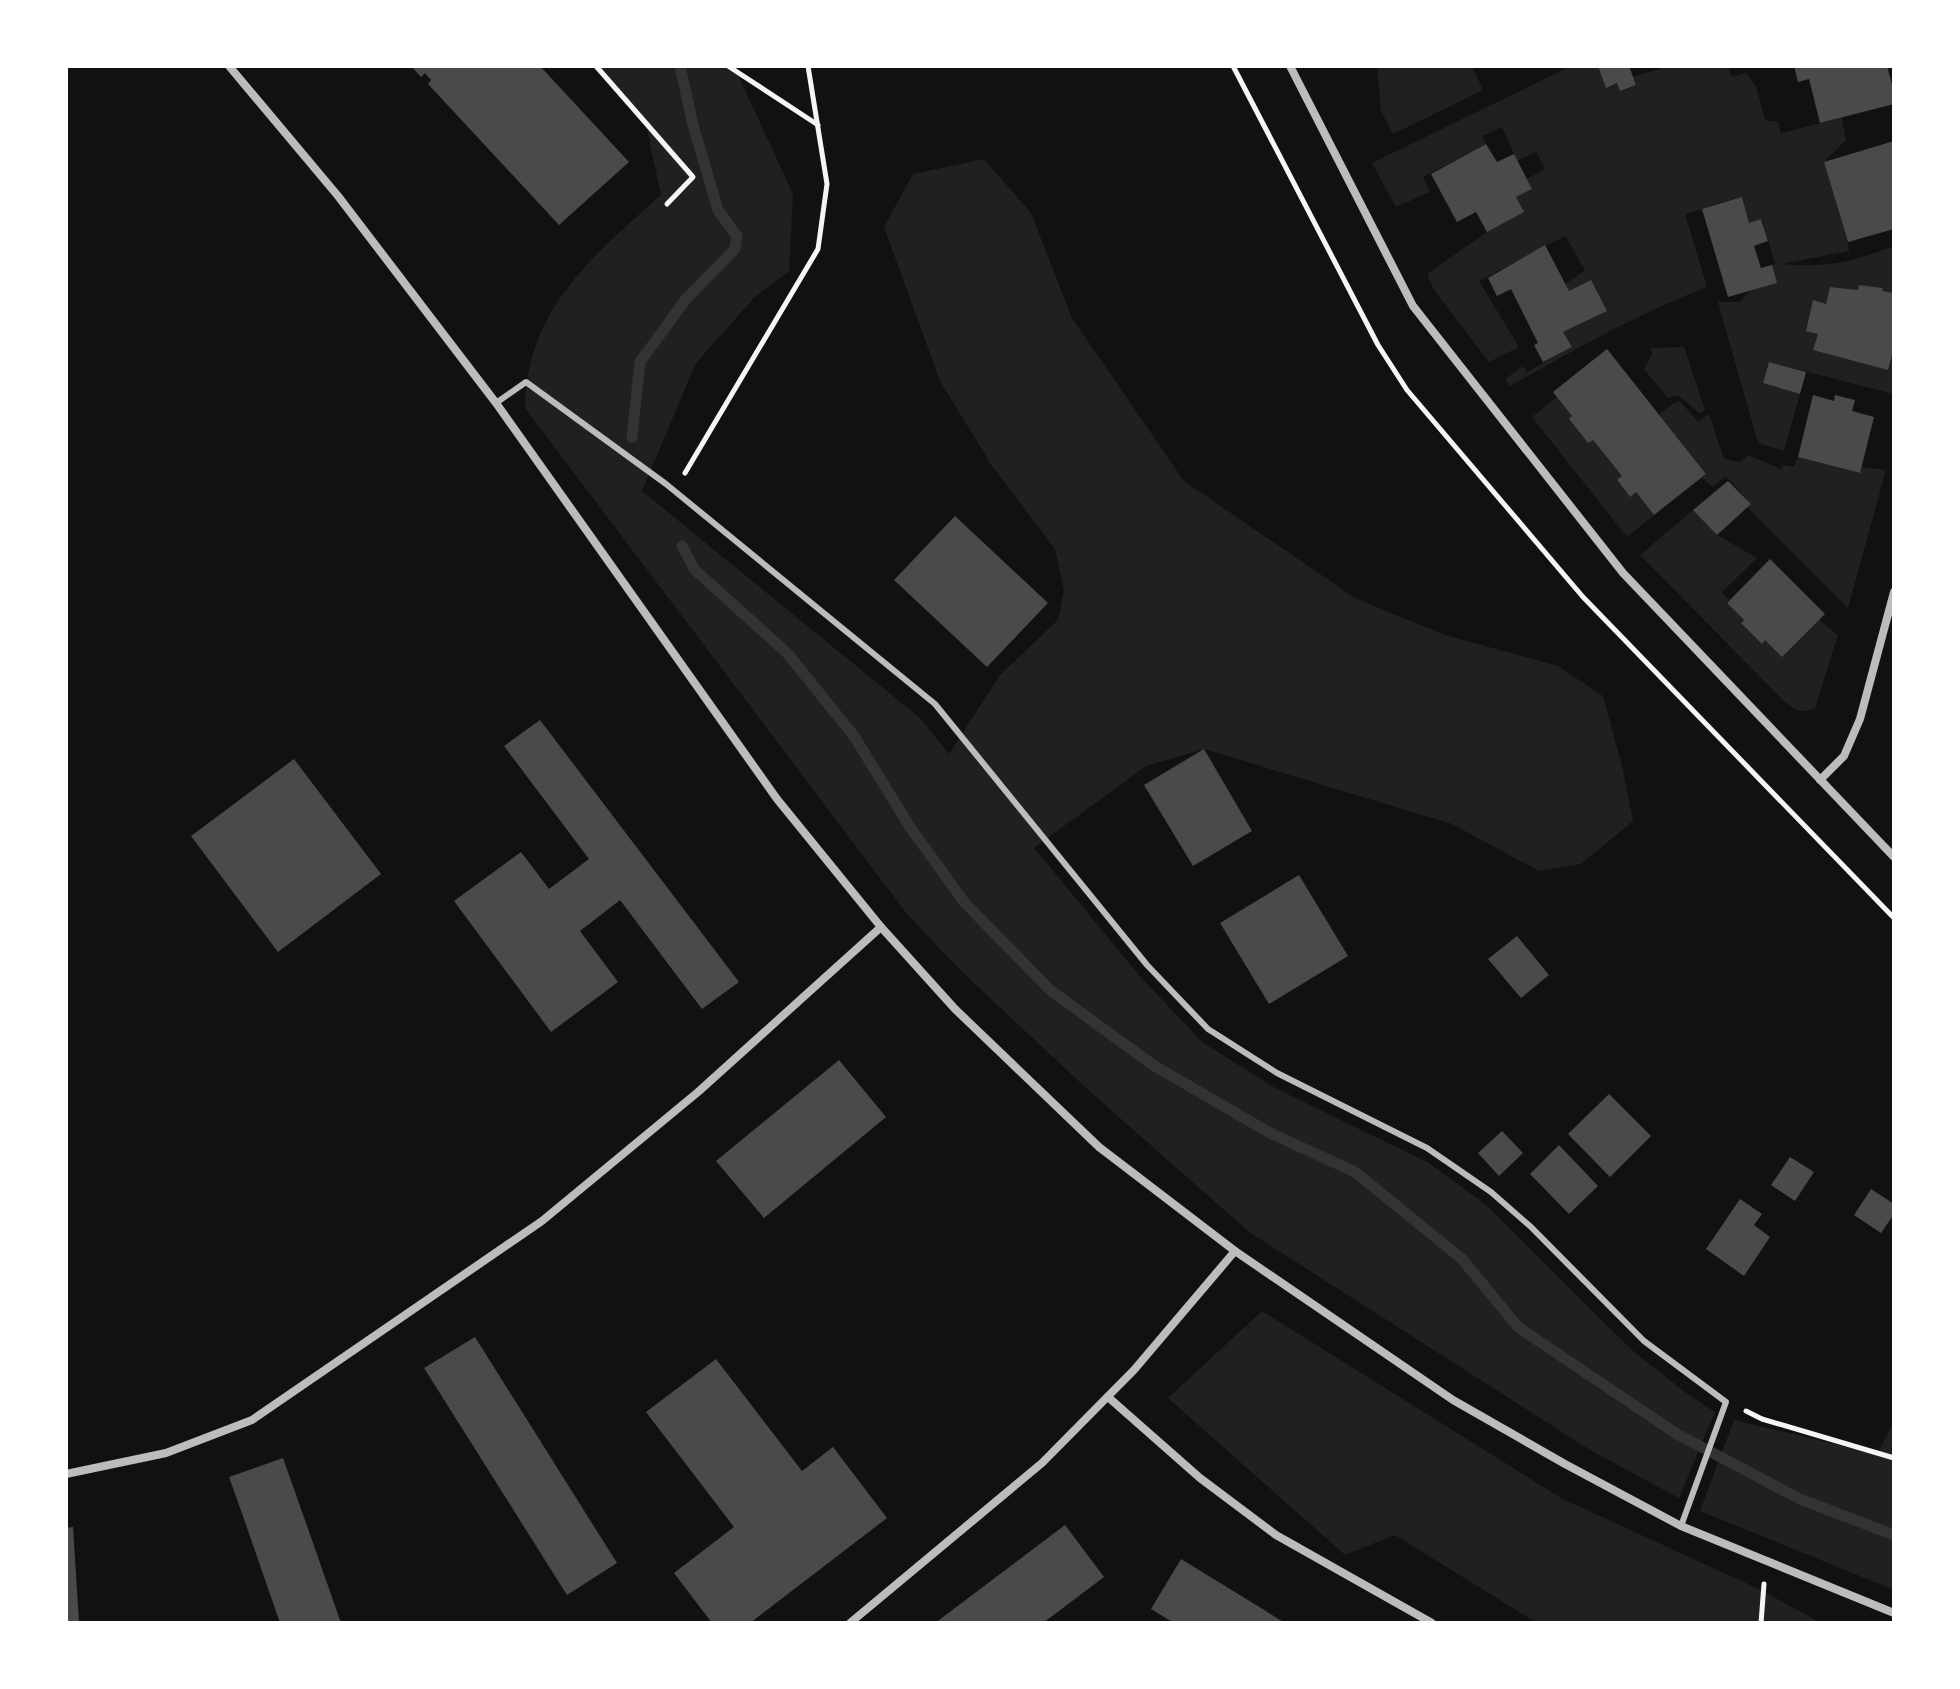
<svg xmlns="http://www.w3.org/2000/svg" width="1960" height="1689" viewBox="0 0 1960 1689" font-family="'Alegreya Sans',sans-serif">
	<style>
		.green { fill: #202020 }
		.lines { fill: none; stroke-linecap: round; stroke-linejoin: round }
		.stream { stroke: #333; stroke-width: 11 }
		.building { fill: #4a4a4a }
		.path { stroke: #f5f5f5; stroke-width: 5 }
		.service { stroke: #bcbcbc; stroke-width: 6 }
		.minor { stroke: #bcbcbc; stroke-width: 8 }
	</style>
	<rect width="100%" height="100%" fill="#111"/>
	<g class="green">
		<path d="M 591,66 L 739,66 L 737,73 L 793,194 L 789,271 L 754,298 L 696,363 L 642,491 L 920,718 L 949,754 L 1000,675 L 1058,620 L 1064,591 L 1055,549 L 992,466 L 940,381 L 884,227 L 913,174 L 984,159 L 1031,213 L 1072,318 L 1184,481 L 1355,598 L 1442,634 L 1558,666 L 1603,696 L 1622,766 L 1633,821 L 1581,864 L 1539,871 L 1452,824 L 1204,749 L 1146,766 L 1034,848 L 1139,975 L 1202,1042 L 1275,1088 L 1429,1163 L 1485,1204 L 1632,1350 L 1685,1392 L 1715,1412 L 1679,1498 L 1590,1450 L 1249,1232 L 1086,1088 L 959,969 L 907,914 L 525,408 C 526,309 594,255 661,195 L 645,120 Z"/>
		<polygon points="1377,66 1472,66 1483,90 1393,134 1381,111"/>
		<path d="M 1571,66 L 1598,66 L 1606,87 L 1617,83 L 1620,91 L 1636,85 L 1633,77 L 1669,66 L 1728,66 L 1732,77 L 1746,73 L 1756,86 L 1765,120 L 1778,122 L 1781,133 L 1842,118 L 1846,140 L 1824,162 L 1848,242 L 1849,251 L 1781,264 C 1825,268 1848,263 1889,248 L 1894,248 L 1894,293 L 1882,291 L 1882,288 L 1859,285 L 1858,290 L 1831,287 L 1826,304 L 1813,301 L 1806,330 L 1818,334 L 1888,370 L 1894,348 L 1894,394 L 1769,362 L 1763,383 L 1800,394 L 1784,451 L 1758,443 L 1718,302 L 1739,302 L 1751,290 L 1777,283 L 1772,265 L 1775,264 L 1762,219 L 1749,223 L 1742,197 L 1685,214 L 1707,287 C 1638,313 1575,350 1510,386 L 1505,379 L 1523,366 L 1527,372 L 1571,347 L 1563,332 L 1607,311 L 1591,281 L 1569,291 L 1565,284 L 1585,270 L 1565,236 L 1479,281 L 1519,347 L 1489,362 L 1434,290 L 1427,274 L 1487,232 L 1516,197 L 1532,189 L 1527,179 L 1545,169 L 1536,152 L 1517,161 L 1502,127 L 1482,136 L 1486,144 L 1423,177 L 1430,192 L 1396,207 L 1372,163 Z"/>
		<polygon points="1684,347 1705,410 1699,413 1678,395 1668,398 1644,369 1652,354 1651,348"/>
		<polygon points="1557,397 1572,416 1569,419 1588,443 1593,440 1622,476 1617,481 1629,496 1636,492 1654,515 1627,537 1532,417"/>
		<polygon points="1680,401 1698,422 1709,414 1724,459 1740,462 1748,455 1781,469 1783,465 1794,467 1798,457 1859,473 1861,467 1886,470 1848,608 1747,507 1750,503 1726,476 1713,487 1702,478 1706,474 1659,414 1675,402"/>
		<path d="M 1693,510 L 1717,535 L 1757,558 L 1722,592 L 1729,600 L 1727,603 L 1744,620 L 1741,623 L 1760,642 L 1819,620 L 1838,635 L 1815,708 C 1801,714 1796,711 1785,702 L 1640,555 Z"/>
		<polygon points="1262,1311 1561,1498 1763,1591 1821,1623 1537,1623 1395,1535 1345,1555 1168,1398"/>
		<polygon points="1734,1420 1877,1454 1894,1421 1894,1590 1700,1511"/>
	</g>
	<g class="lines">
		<g class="stream">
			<polyline points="632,437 640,362 686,299 735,249 737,236 718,210 693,125 680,66"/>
			<polyline points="682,546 695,570 787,653 854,736 910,827 964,902 1050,990 1153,1065 1270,1133 1355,1172 1462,1259 1518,1327 1677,1434 1800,1499 1894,1535"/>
		</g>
	</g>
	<g class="building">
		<polygon points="411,66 540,66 629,162 559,225 428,84 431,80 425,73 421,77"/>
		<polygon points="1598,66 1629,66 1636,85 1620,91 1617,83 1606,88"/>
		<polygon points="1794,66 1887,66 1894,92 1894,104 1820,123 1809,79 1798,82"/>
		<polygon points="1894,141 1894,229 1848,242 1824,162"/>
		<polygon points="1486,144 1497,162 1514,154 1532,189 1516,197 1524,212 1487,232 1476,212 1457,222 1431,174"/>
		<polygon points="1742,197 1749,223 1761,219 1768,241 1754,246 1761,268 1772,265 1777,283 1728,297 1702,209"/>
		<polygon points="1545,245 1569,291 1591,280 1607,311 1563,332 1572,347 1543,362 1534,345 1538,343 1511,289 1497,296 1488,278"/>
		<polygon points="1859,285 1883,288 1882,291 1894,293 1894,348 1888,370 1813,350 1818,334 1806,331 1813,300 1826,304 1830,287 1858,290"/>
		<polygon points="1607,349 1706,474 1654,515 1636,492 1630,497 1617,480 1622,476 1593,440 1588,443 1569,419 1572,416 1553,392"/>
		<polygon points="1769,362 1806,372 1800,394 1763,383"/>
		<polygon points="1813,395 1834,401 1835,395 1855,400 1852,411 1874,417 1860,473 1798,457"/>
		<polygon points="1728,481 1751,504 1717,535 1693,510"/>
		<polygon points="955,516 1048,603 987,667 894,580"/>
		<polygon points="1770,559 1825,614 1782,657 1765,640 1762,644 1741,623 1744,620 1727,603"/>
		<polygon points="540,720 739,982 702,1009 620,900 580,931 618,982 551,1032 454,901 521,852 549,889 589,859 504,746"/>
		<polygon points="1204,749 1252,831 1193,866 1144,785"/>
		<polygon points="294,759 381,874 278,952 191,836"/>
		<polygon points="1299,875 1348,956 1269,1004 1220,923"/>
		<polygon points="1517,936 1549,975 1521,998 1488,959"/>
		<polygon points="839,1060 886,1117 764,1218 716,1161"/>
		<polygon points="1609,1094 1651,1136 1610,1177 1568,1134"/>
		<polygon points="1502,1131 1523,1153 1499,1176 1478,1153"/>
		<polygon points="1559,1145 1598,1186 1569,1214 1530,1174"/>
		<polygon points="1790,1157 1814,1172 1795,1201 1771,1185"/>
		<polygon points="1871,1189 1894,1204 1894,1214 1881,1233 1854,1215"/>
		<polygon points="1740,1199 1762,1214 1754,1225 1770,1237 1744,1276 1706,1249"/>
		<polygon points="475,1337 617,1563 567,1595 424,1368"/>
		<polygon points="716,1359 802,1471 833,1447 887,1518 750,1623 712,1623 674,1573 734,1527 646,1412"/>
		<polygon points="283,1458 313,1543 341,1623 280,1623 244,1519 229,1477"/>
		<polygon points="1065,1525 1104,1577 1043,1623 935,1623"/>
		<polygon points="73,1527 79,1623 66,1623 66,1528"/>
		<polygon points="1181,1559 1261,1608 1285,1623 1174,1623 1151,1609"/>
	</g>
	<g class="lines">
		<g class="path">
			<polyline points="596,66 693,177 667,204"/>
			<polyline points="728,66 818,125"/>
			<polyline points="1233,66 1378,345 1407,390 1583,597 1894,918"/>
			<polyline points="685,473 818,249 827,184 808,66"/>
			<polyline points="1746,1411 1762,1419 1894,1458"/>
			<polyline points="1761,1623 1764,1584"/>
		</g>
		<polyline class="service" points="496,403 526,382 666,484 935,704 1147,965 1208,1029 1277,1073 1427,1148 1491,1192 1531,1227 1644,1341 1726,1402 1681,1526"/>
		<g class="minor">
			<polyline points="229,66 338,196 496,403 777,799 881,927 955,1009 1099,1147 1235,1251 1453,1400 1565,1464 1681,1526 1894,1613"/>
			<polyline points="1290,66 1413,306 1623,573 1894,857"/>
			<polyline points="1820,780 1844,756 1860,719 1894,592"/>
			<polyline points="1108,1397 1200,1478 1276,1535 1432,1623"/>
			<polyline points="66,1474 166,1453 252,1420 542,1221 698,1092 881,927"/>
			<polyline points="850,1623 1042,1463 1134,1370 1235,1251"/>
		</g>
	</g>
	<rect width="1960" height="1689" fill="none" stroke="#ffffff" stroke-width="136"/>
</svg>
